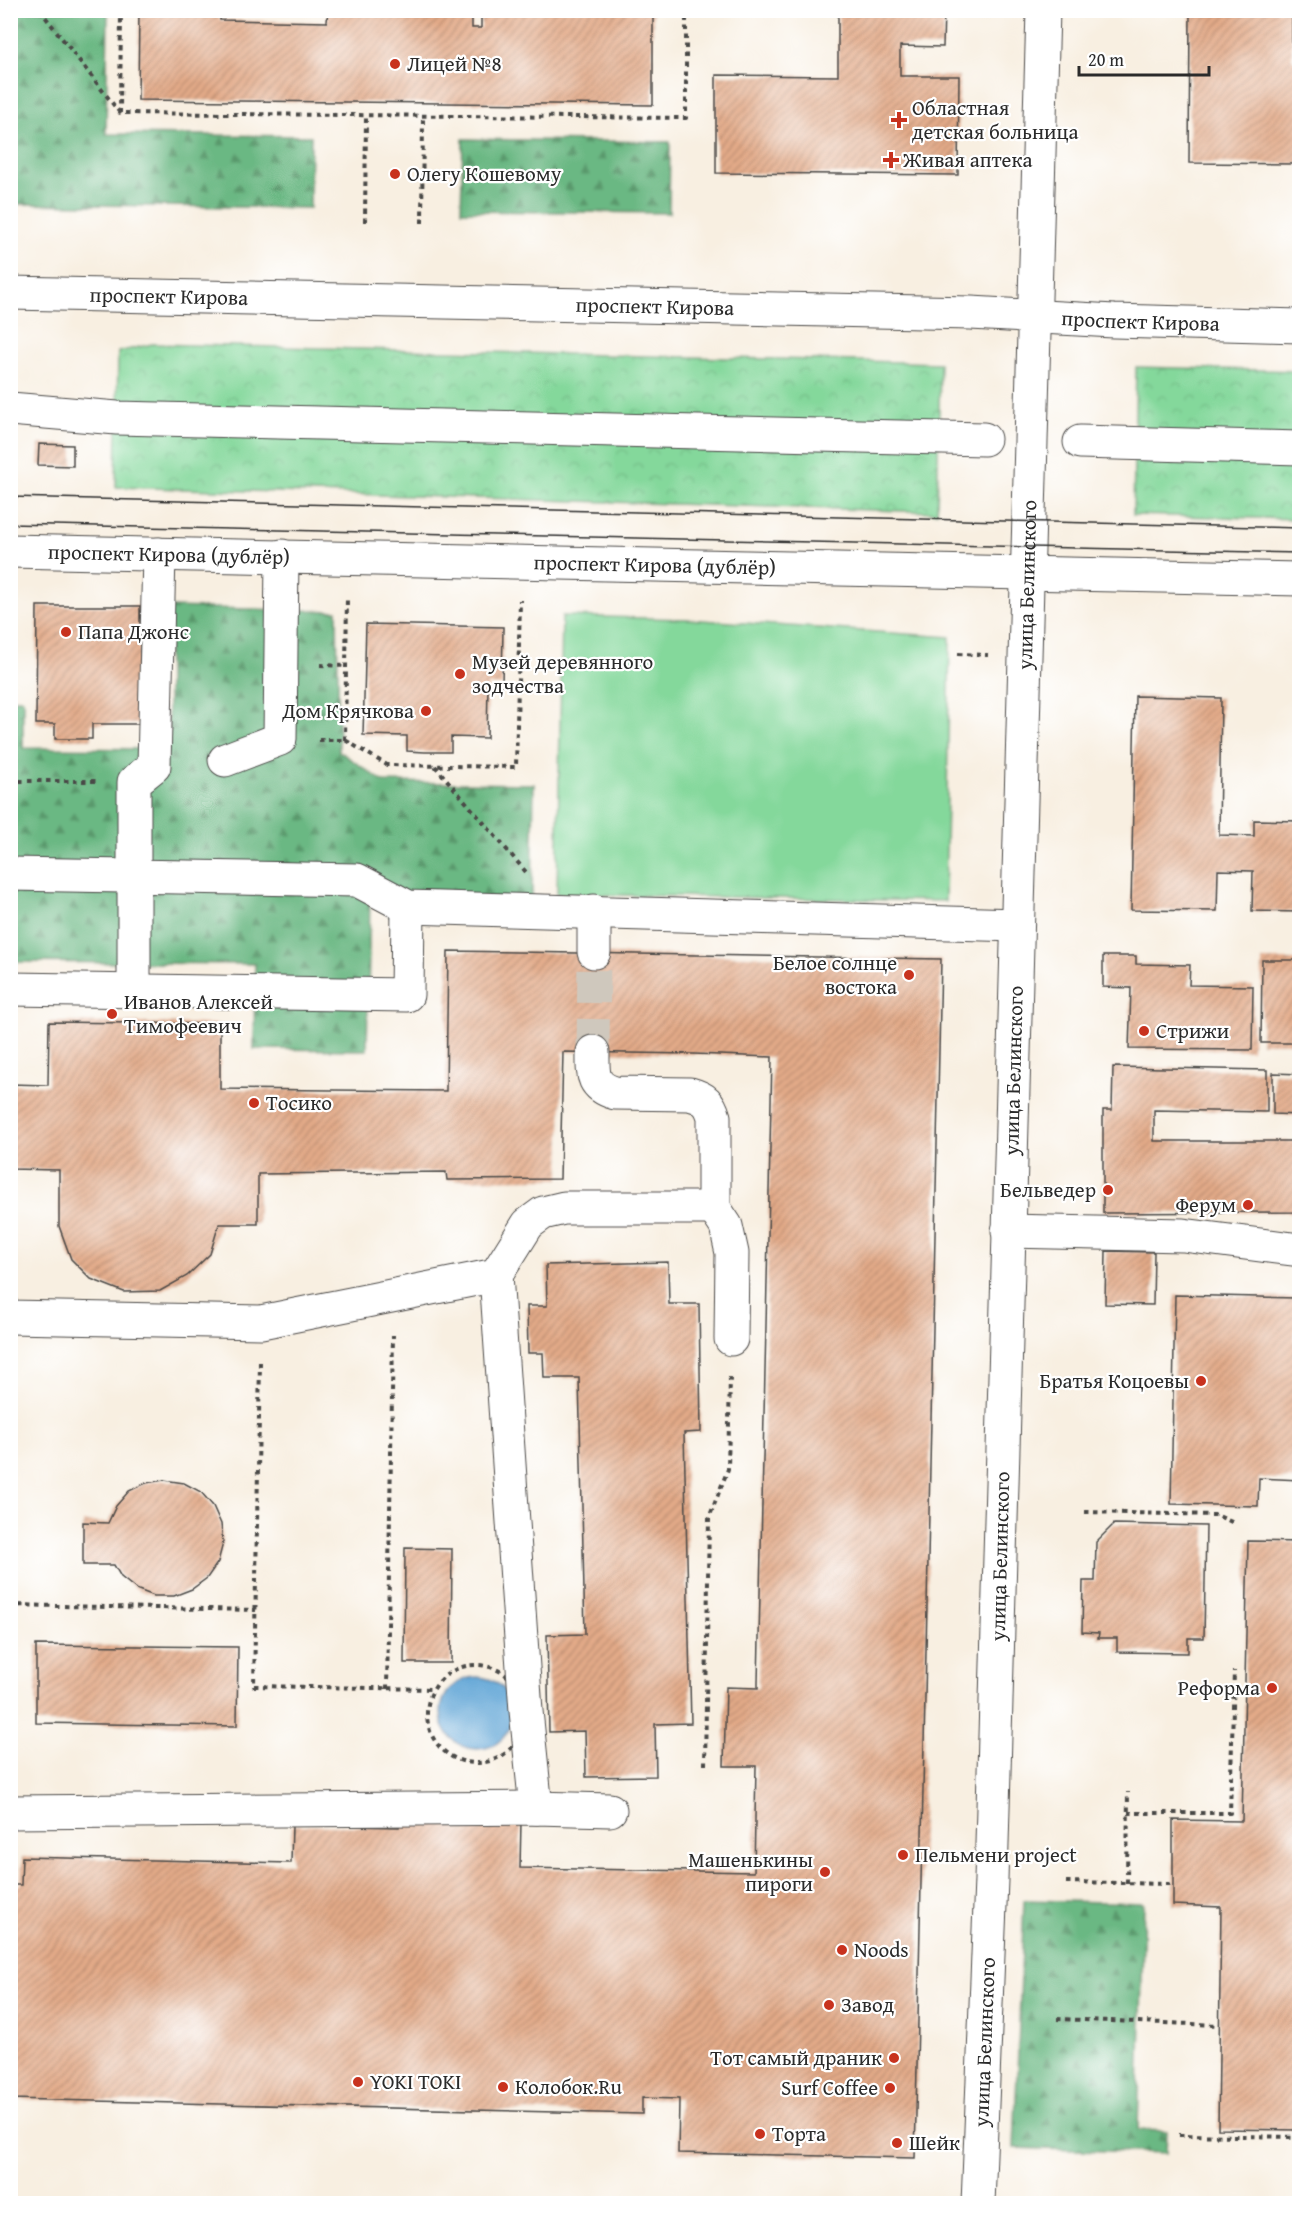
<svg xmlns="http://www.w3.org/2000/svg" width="1310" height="2214" viewBox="0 0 1310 2214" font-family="'Gentium Book Plus',serif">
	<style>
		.grass { fill: #84d89b; stroke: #588263; stroke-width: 1.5 }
		.forest { fill: url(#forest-firs); stroke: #4b7257; stroke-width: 1.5 }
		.park { fill: url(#park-crowns); stroke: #588263; stroke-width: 1.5 }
		.water { fill: #5fa4d5; stroke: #456880; stroke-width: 1.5 }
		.building { fill: url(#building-hatch) }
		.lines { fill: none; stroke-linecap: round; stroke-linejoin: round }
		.minor-tunnel { stroke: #cfc8bd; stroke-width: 33; stroke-dasharray: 33 16; stroke-linecap: butt }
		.minor-casing { stroke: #4a4846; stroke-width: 35 }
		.major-casing { stroke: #4a4846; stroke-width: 35 }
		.path { stroke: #4a4846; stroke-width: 4; stroke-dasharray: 4.5 4.5; stroke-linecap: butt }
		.minor { stroke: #fff; stroke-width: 33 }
		.major { stroke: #fff; stroke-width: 33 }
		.tram { stroke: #2b2b2b; stroke-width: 1.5 }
		.poi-dot { fill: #c8321e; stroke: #fff; stroke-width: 2 }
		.labels { text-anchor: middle; stroke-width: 4.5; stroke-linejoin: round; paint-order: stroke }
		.poi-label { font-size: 21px; fill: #2b2b2b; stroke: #fff; text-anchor: start }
		.street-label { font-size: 21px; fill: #2b2b2b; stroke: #fff }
	</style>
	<defs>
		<pattern id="forest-firs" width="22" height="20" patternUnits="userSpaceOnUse" patternTransform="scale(1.5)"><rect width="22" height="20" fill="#6bb883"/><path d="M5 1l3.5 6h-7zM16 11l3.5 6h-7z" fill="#58966b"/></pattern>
		<pattern id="park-crowns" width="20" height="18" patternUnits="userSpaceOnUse" patternTransform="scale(1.5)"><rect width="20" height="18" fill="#84d89b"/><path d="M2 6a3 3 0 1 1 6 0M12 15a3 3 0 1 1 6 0" fill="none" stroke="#72ba86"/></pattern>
		<pattern id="building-hatch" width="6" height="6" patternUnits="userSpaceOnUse" patternTransform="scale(1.5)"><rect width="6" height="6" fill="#e3aa88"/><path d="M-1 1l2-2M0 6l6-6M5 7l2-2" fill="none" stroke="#b88b6f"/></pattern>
	</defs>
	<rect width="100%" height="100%" fill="#fff"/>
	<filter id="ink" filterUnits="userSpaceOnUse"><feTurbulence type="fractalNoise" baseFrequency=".0167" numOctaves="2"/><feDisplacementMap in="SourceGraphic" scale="12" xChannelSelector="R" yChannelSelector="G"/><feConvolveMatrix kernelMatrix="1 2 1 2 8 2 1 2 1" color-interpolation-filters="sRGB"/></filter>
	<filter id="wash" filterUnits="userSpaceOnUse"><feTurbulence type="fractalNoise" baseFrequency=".008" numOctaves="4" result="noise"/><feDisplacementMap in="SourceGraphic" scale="24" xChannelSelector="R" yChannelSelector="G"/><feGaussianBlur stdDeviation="1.35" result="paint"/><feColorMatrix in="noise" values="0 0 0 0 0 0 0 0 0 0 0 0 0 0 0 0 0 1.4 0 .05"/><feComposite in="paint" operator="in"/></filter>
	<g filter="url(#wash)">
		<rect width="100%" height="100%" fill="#f8efe1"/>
		<polygon class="grass" points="562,616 687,619 950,637 945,901 557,894"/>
		<g class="forest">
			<polygon points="11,10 108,11 106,134 311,136 310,208 11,204"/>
			<polygon points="463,139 670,142 669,213 461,211"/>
			<polygon points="168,607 337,611 339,751 384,782 534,784 532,898 370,897 367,1050 254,1049 255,964 11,962 11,699 23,699 23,748 168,749"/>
			<polygon points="1024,1900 1144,1903 1138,2130 1167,2131 1166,2153 1014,2148"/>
		</g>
		<g class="park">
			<polygon points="152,344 940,363 937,512 116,487 118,352"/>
			<polygon points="1136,367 1299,371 1299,519 1133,515"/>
		</g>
		<circle class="water" cx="477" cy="1713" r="36"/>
		<g id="blocks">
			<g class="building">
				<polygon points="139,10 220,10 220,20 327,22 328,10 472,10 472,28 481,28 481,10 653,10 653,105 138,100"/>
				<polygon points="838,10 944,10 943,47 900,46 900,76 959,76 958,175 716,173 716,75 838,76"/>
				<polygon points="1190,10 1292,10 1292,60 1300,60 1300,164 1189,163"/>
				<polygon points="39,444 73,445 73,466 38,465"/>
				<polygon points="37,606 140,606 140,724 92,724 92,739 55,739 55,724 36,724"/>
				<polygon points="366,624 503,627 502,686 488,685 487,738 451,737 451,752 425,752 407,751 407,736 363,735"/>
				<polygon points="1135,696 1221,698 1219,835 1254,836 1254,820 1300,821 1300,912 1252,911 1253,871 1218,870 1217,911 1131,910"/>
				<polygon points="448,951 941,959 915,2158 678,2153 679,2099 642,2098 642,2114 10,2099 10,1885 21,1885 22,1857 291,1863 292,1825 399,1827 400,1818 521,1821 520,1868 754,1872 756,1766 724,1766 726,1687 758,1688 758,1683 772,1057 694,1054 563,1052 560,1179 447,1180 446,1172 258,1174 258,1224 219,1224 210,1254 187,1276 160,1291 124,1292 91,1279 71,1259 59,1226 59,1170 10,1169 10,1084 48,1085 49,1022 220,1024 220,1089 446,1091"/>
				<polygon points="1103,956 1136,956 1136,964 1190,965 1189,985 1253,986 1252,1050 1129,1049 1131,988 1103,987"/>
				<polygon points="1262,960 1300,960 1300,1043 1261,1043"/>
				<polygon points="1113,1067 1267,1070 1267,1112 1154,1110 1154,1141 1300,1141 1300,1212 1103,1213 1103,1110 1112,1110"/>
				<polygon points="1273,1073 1300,1074 1300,1115 1273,1114"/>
				<polygon points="1106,1251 1154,1252 1153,1305 1105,1304"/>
				<polygon points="668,1262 669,1304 699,1304 701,1432 684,1433 691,1723 655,1724 656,1776 586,1777 585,1731 549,1732 547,1635 585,1634 579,1378 544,1378 543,1353 528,1353 527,1306 547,1306 546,1265"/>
				<polygon points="1175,1295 1296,1298 1295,1342 1300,1342 1300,1480 1259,1478 1258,1506 1171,1504"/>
				<polygon points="164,1480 184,1483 201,1492 213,1506 221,1524 223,1543 218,1562 207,1578 192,1589 174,1596 154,1596 136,1589 121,1577 114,1565 83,1565 83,1522 108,1523 116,1506 129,1491 146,1483"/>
				<polygon points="1114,1524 1206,1526 1204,1638 1188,1638 1188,1653 1117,1652 1117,1638 1098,1638 1099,1633 1082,1632 1083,1581 1095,1581 1096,1542"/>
				<polygon points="1248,1541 1300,1542 1300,2130 1218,2129 1221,1907 1173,1905 1173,1820 1242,1821"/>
				<polygon points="405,1548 452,1549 451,1663 404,1663"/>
				<polygon points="36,1645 238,1647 237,1726 36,1723"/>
			</g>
		</g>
	</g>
	<g filter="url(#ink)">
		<use href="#blocks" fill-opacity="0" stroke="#4a4846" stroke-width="1.5"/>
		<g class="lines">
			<polyline class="minor-tunnel" points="593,1052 594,952"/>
			<defs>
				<g id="minor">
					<polyline points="10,409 117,418 984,439"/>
					<polyline points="1080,442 1300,448"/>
					<path id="s1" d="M 10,551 L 1300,579"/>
					<polyline points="225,760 280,739 282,556"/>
					<polyline points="10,874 357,880 408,907 1017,925"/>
					<polyline points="594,911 594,952"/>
					<polyline points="10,989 407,995 408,907"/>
					<polyline points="134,991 134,782 154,766 159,554"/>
					<path d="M 593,1052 C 593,1074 591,1086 615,1093 L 690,1094 C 705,1098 710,1103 714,1117 L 714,1208 L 726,1226 L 732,1253 L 731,1339"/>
					<polyline points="1008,1231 1183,1235 1300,1250"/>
					<polyline points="496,1275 526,1711 536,1808"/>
					<polyline points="10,1317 261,1322 496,1275 528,1224 543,1213 564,1208 714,1208"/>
					<polyline points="10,1812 536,1808 610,1810"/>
					<path id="s2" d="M 978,2204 L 991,1880 L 1043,10"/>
				</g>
				<g id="major">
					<path id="s3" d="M 10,293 L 971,313 L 1114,321 L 1300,326"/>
				</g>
			</defs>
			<use href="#minor" class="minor-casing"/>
			<use href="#major" class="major-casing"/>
			<g class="path">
				<polyline points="40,10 120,113"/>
				<polyline points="121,10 120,113 686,118 686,10"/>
				<polyline points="365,222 366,115"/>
				<polyline points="422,223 423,116"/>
				<polyline points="958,654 988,655"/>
				<polyline points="320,665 346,666"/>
				<polyline points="319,740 345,740 387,765 516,767 520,600"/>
				<polyline points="345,740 347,597"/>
				<polyline points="435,766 526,872"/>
				<polyline points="10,781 97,781"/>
				<polyline points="260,1362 254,1686 433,1689"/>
				<polyline points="1085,1512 1216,1515 1234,1523"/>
				<polyline points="10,1605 256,1610"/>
				<circle cx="476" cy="1714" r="49"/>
				<polyline points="387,1689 393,1335"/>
				<polyline points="705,1765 709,1518 728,1469 730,1376"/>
				<polyline points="1128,1813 1230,1813 1234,1671"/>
				<polyline points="1066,1882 1171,1884"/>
				<polyline points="1127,1883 1128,1792"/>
				<polyline points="1057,2019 1218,2025"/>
				<polyline points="1179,2135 1300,2137"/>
			</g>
			<use href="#minor" class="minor"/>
			<use href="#major" class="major"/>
			<g class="tram">
				<polyline points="10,497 1300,528"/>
				<polyline points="10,524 1300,553"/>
			</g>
		</g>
	</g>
	<g class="poi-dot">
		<circle cx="395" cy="64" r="6"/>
		<path d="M896 111h6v6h6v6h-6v6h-6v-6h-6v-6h6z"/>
		<path d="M888 151h6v6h6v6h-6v6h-6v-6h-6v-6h6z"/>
		<circle cx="395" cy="174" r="6"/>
		<circle cx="66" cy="632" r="6"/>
		<circle cx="460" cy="674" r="6"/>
		<circle cx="426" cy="711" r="6"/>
		<circle cx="909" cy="975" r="6"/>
		<circle cx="112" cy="1014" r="6"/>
		<circle cx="1144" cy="1031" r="6"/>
		<circle cx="254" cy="1103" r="6"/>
		<circle cx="1108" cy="1190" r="6"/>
		<circle cx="1248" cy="1205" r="6"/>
		<circle cx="1201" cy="1381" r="6"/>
		<circle cx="1272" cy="1688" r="6"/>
		<circle cx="903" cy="1855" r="6"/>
		<circle cx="825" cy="1872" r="6"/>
		<circle cx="842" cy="1950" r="6"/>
		<circle cx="829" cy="2005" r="6"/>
		<circle cx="894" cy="2058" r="6"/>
		<circle cx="358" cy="2082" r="6"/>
		<circle cx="503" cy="2087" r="6"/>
		<circle cx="890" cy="2088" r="6"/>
		<circle cx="760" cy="2134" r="6"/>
		<circle cx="897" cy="2143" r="6"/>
	</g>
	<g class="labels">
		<g class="poi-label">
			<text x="407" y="71">Лицей №8</text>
			<text x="912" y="115">Областная<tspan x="912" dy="24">детская больница</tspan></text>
			<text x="903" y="167">Живая аптека</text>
			<text x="407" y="181">Олегу Кошевому</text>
			<text x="78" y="639">Папа Джонс</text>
			<text x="472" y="669">Музей деревянного<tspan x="472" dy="24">зодчества</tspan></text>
			<text x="414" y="718" text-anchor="end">Дом Крячкова</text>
			<text x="897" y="970" text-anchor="end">Белое солнце<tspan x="897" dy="24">востока</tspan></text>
			<text x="124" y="1009">Иванов Алексей<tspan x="124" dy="24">Тимофеевич</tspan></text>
			<text x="1156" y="1038">Стрижи</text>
			<text x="266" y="1110">Тосико</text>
			<text x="1096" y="1197" text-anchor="end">Бельведер</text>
			<text x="1236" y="1212" text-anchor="end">Ферум</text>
			<text x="1189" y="1388" text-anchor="end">Братья Коцоевы</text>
			<text x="1260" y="1695" text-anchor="end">Реформа</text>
			<text x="915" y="1862">Пельмени project</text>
			<text x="813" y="1867" text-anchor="end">Машенькины<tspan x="813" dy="24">пироги</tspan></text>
			<text x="854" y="1957">Noods</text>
			<text x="841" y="2012">Завод</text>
			<text x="882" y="2065" text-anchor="end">Тот самый драник</text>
			<text x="370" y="2089">YOKI TOKI</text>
			<text x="515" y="2094">Колобок.Ru</text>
			<text x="878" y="2095" text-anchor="end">Surf Coffee</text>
			<text x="772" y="2141">Торта</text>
			<text x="909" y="2150">Шейк</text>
		</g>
		<g class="street-label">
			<text dy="7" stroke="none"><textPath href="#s3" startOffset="159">проспект Кирова</textPath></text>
			<text dy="7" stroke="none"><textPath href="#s3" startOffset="645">проспект Кирова</textPath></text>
			<text dy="7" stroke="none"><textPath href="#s3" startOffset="1131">проспект Кирова</textPath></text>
			<text dy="7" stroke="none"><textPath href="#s1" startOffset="159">проспект Кирова (дублёр)</textPath></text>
			<text dy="7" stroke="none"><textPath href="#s1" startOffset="645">проспект Кирова (дублёр)</textPath></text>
			<text dy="7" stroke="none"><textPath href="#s2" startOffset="1620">улица Белинского</textPath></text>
			<text dy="7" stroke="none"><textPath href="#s2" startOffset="1134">улица Белинского</textPath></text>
			<text dy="7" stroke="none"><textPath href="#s2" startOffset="648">улица Белинского</textPath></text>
			<text dy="7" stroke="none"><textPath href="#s2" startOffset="162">улица Белинского</textPath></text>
		</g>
	</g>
	<rect width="1310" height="2214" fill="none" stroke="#fff" stroke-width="36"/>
	<path d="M1079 66v9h130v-9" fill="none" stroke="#2b2b2b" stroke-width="3"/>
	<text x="1088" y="66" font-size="18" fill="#2b2b2b" stroke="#ffffff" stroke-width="4.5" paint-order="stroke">20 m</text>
</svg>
